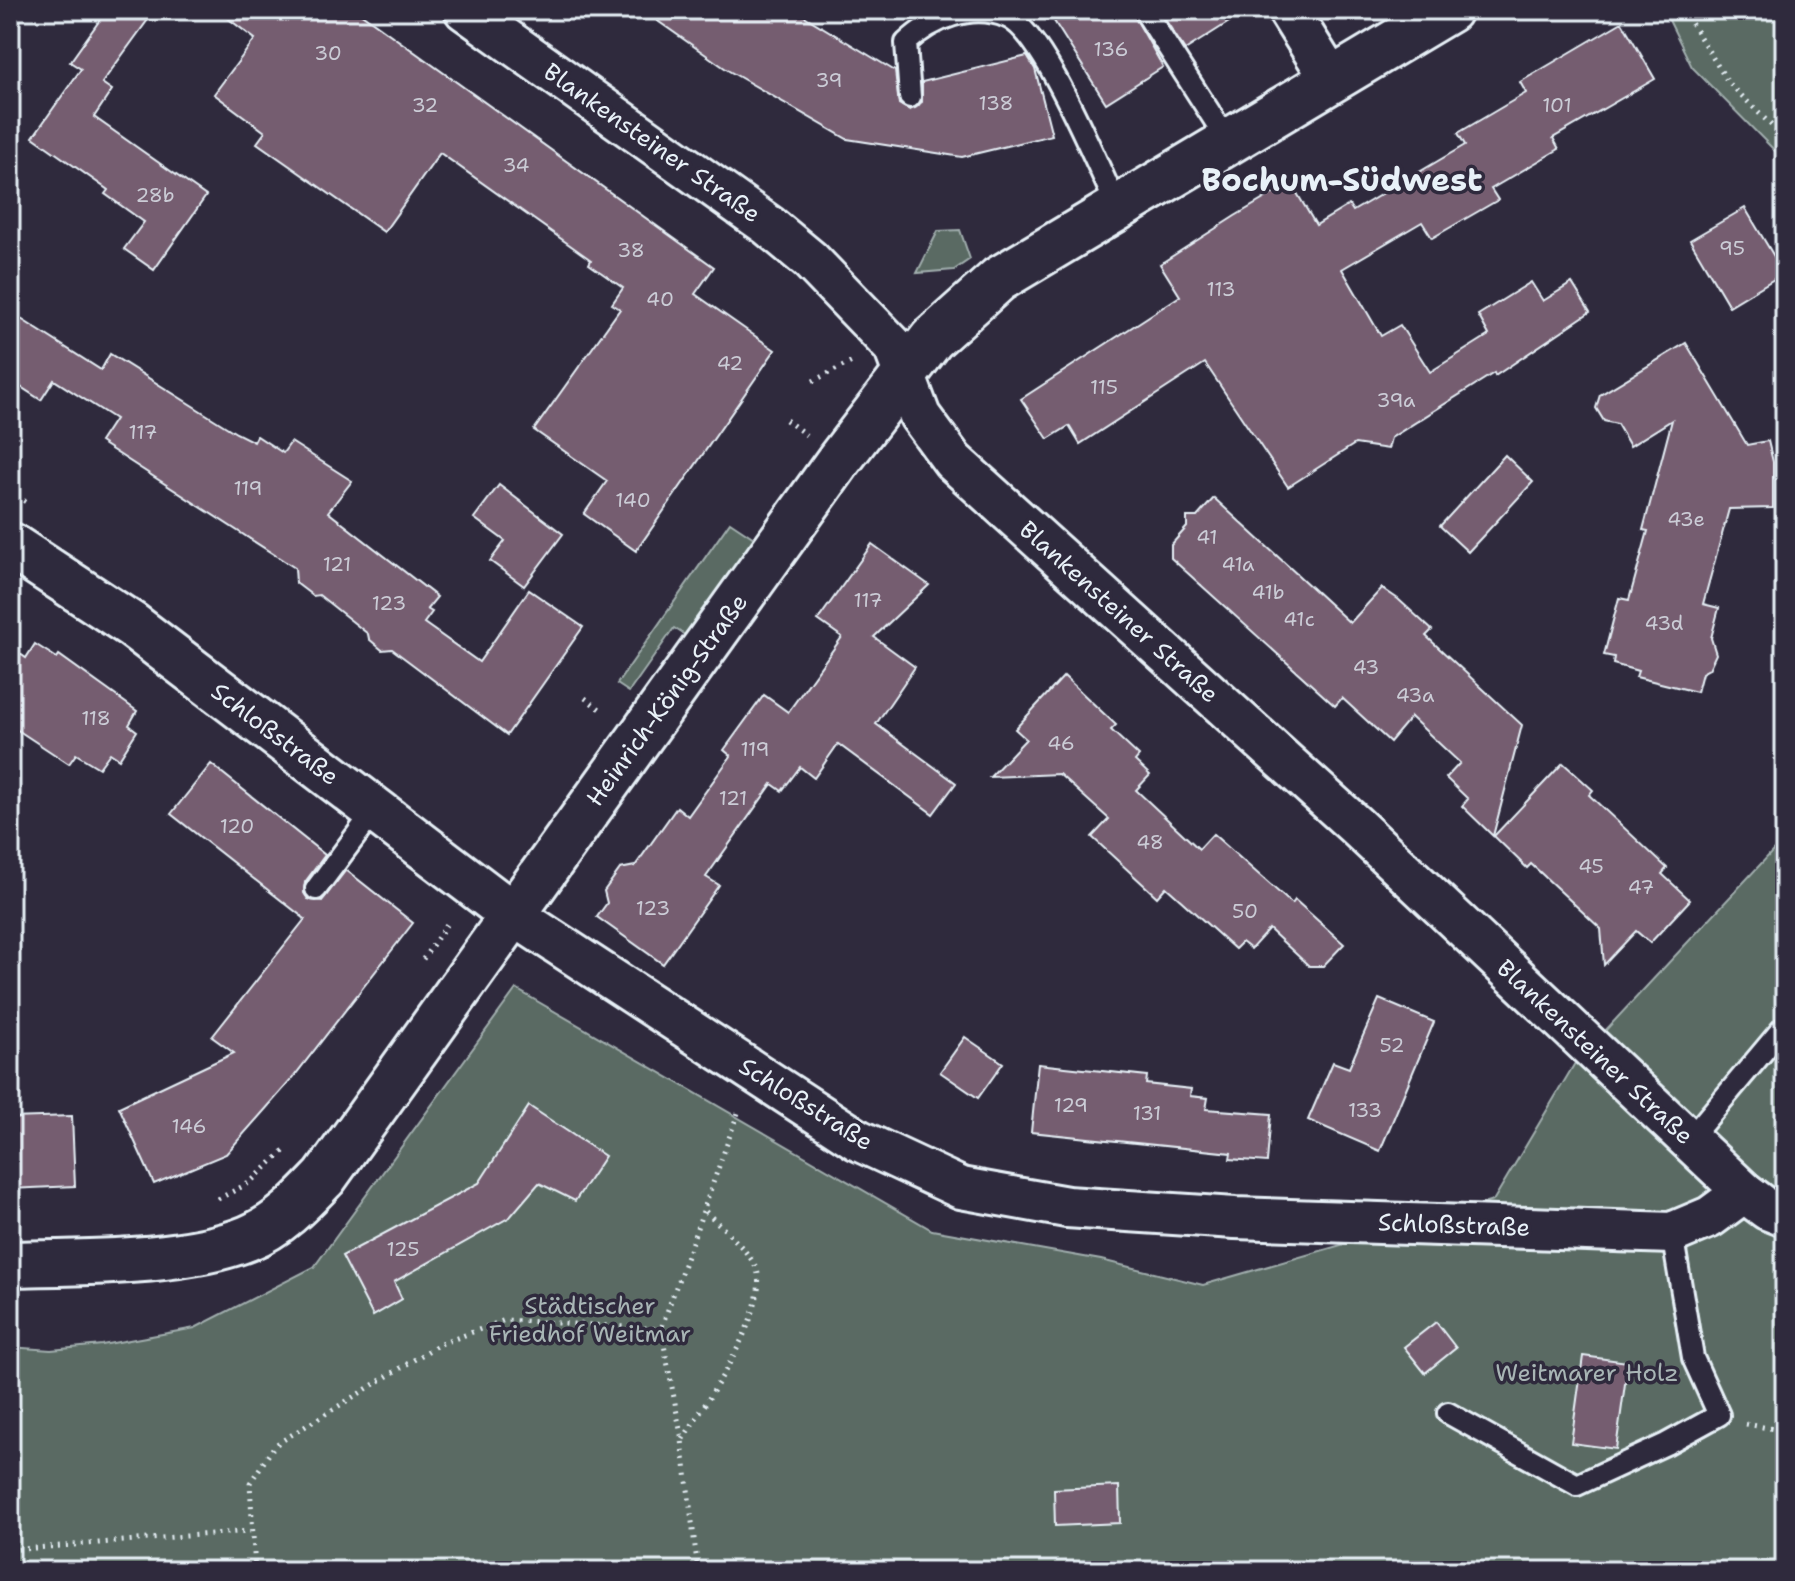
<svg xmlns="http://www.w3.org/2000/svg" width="1795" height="1581" viewBox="0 0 1795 1581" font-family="'Shantell Sans',sans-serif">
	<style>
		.green { fill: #5a6b63; stroke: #a1aeae; stroke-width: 2 }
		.building { fill: #755d6f; stroke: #e8f1f8; stroke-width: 2 }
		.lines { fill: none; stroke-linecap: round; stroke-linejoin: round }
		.service-casing { stroke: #e8f1f8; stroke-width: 26 }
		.minor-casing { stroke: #e8f1f8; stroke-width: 46 }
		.secondary-casing { stroke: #e8f1f8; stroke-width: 50 }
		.path { stroke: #e8f1f8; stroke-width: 5; stroke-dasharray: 2 6; stroke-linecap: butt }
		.service { stroke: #2f2a3d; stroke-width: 20 }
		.minor { stroke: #2f2a3d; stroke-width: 40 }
		.secondary { stroke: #2f2a3d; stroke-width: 44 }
		.labels { text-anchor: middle; stroke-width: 7; stroke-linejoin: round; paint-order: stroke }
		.number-label { font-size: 20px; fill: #cbccd6 }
		.street-label { font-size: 24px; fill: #e8f1f8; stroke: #2f2a3d }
		.park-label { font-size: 24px; fill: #a8b5b5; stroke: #2f2a3d }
		.district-label { font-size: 32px; font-weight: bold; fill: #e8f1f8; stroke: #2f2a3d }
	</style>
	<rect width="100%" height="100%" fill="#2f2a3d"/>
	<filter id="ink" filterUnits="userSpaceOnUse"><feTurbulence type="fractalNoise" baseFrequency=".0125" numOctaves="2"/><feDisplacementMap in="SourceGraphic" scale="16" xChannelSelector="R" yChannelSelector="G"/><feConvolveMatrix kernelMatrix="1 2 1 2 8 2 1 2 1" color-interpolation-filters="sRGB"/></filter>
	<g filter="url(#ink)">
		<g class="green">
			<polygon points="1664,10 1785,10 1785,161 1692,67"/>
			<polygon points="960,230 970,259 954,270 917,273 938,231"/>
			<polygon points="730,522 757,540 688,637 674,628 629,692 617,684"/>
			<polygon points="1785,838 1785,1571 10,1571 10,1347 51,1350 102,1345 195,1328 314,1267 516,989 932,1230 1101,1260 1203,1285 1493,1201 1575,1063"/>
		</g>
		<g class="building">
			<polygon points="107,10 155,10 102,83 112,90 94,117 206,196 154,270 124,249 144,222 105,194 108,190 33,137 81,69 70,62"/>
			<polygon points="217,10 356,10 714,267 695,294 775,350 636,551 584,514 607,481 534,430 620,309 612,304 623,288 589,264 591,260 440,153 384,232 257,143 265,132 214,94 255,39"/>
			<polygon points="642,10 794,10 895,71 899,104 910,110 922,102 922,82 1027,56 1035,69 1052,135 962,157 847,139 729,71"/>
			<polygon points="1047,10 1131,10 1163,67 1106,103"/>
			<polygon points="1159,10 1248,10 1185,50"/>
			<polygon points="1622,22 1655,79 1553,138 1559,149 1491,189 1498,200 1432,238 1422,222 1342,269 1381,336 1400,325 1430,372 1489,335 1478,315 1531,282 1543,301 1572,283 1590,312 1495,376 1494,373 1391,438 1388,449 1355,444 1288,487 1205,363 1080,444 1069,426 1048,439 1021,399 1180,296 1160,264 1235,216 1291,183 1316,225 1349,205 1353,211 1465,145 1458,133 1526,93 1520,82"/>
			<polygon points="1745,208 1784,273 1729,306 1690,240"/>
			<polygon points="10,312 101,370 110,354 236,433 254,442 257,436 283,453 291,442 352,481 328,512 437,597 427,609 432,612 424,623 479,662 529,590 583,627 507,735 392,649 382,650 369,639 368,634 319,595 313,596 296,583 295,568 100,442 115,419 54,380 41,400 10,380"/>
			<polygon points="1686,343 1747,445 1768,441 1773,462 1773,508 1729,509 1703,604 1719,608 1711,638 1716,654 1709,669 1702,673 1697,692 1636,677 1638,671 1613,664 1614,657 1604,655 1619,598 1629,600 1648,531 1643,530 1672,420 1630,446 1617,424 1604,421 1596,408 1600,395"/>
			<polygon points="1505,455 1533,482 1468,552 1440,526"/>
			<polygon points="499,485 563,534 524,586 490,561 505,541 474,518"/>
			<polygon points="1214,498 1350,623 1382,588 1398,599 1432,630 1426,636 1522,725 1493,836 1462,806 1468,799 1446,778 1460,763 1411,717 1390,742 1342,698 1335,706 1171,558 1171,545 1187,527 1187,517 1197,517"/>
			<polygon points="872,544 929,585 874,637 915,667 876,724 956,783 933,814 838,744 814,778 800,767 782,791 772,784 706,877 719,885 663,964 597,917 607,903 604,891 620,869 635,866 677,807 688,816 731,756 724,750 764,695 788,712 842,637 818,620"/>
			<polygon points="35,644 57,658 59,655 137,711 129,725 137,731 119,759 110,753 99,768 76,754 69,764 10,725 10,647 26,658"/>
			<polygon points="1064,676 1116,725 1111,730 1139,756 1135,761 1150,775 1136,790 1199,849 1213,834 1292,904 1295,900 1344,944 1323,966 1309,966 1269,929 1251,949 1242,942 1235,949 1166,887 1157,897 1092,837 1109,819 1059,774 990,777 1026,739 1015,729"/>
			<polygon points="1563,763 1593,790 1589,795 1667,868 1662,874 1690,900 1650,943 1636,931 1604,965 1601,929 1531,864 1527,868 1494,836"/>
			<polygon points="211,764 325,855 305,882 304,893 308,899 322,901 346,870 413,923 292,1079 226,1154 154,1184 119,1107 234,1053 212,1037 305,919 171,814"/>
			<polygon points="1379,999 1434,1022 1380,1151 1308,1120 1333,1062 1349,1068"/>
			<polygon points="965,1037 1003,1063 978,1098 940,1072"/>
			<polygon points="1038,1064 1147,1076 1146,1084 1191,1089 1190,1096 1208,1098 1206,1109 1271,1114 1267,1162 1230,1159 1231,1153 1031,1132"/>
			<polygon points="529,1106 605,1156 575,1201 539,1183 510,1217 394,1282 402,1299 373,1316 342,1256 479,1183"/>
			<polygon points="72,1116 75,1186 10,1189 10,1118"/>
			<polygon points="1436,1322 1456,1348 1425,1373 1404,1347"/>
			<polygon points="1583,1356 1628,1362 1616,1449 1571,1443"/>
			<polygon points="1119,1486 1120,1523 1055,1526 1054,1489"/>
		</g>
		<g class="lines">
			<defs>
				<g id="service">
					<polyline points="1144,10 1228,141"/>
					<path d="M 910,97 L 906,43 C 931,19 972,2 1007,17 C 1044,32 1097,166 1117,206"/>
					<polyline points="316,889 375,810"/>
					<polyline points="1688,1141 1782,1029"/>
					<polyline points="1448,1413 1577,1485 1666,1444 1719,1415 1693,1358 1672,1233"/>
				</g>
				<g id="minor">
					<polyline points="465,10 769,226 810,260 894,347 920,416 953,461 1355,825 1744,1192 1767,1209 1785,1216"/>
					<polyline points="1288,10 1331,79"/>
					<polyline points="512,914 858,1140 961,1188 1067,1207 1235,1218 1672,1233 1710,1217 1744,1192"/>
				</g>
				<g id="secondary">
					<polyline points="10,545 132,625 512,914"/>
					<path d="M 10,1264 C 79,1262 185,1264 248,1238 C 280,1225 302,1201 325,1177 L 839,460 L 932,339 L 999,279 L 1449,10"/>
				</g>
			</defs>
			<use href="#service" class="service-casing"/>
			<use href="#minor" class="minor-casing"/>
			<use href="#secondary" class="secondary-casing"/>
			<g class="path">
				<polyline points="1683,10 1728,82 1785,139"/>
				<polyline points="813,381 852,362"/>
				<polyline points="786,420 806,435"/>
				<polyline points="10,492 26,502"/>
				<polyline points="585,698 604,712"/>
				<polyline points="423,959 449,921"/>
				<polyline points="218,1199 249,1183 284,1151"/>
				<polyline points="1746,1424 1785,1431"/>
				<path d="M 683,1439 C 706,1402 765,1318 758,1274 C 755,1255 717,1223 703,1209"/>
				<polyline points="10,1550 250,1531"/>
				<polyline points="255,1571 250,1483 275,1445 438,1345 505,1320 661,1329"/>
				<polyline points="698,1571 682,1440 661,1329 739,1110"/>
			</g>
			<use href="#service" class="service"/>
			<use href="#minor" class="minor"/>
			<use href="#secondary" class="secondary"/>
		</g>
	</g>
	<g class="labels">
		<g class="number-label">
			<text x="1111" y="56">136</text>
			<text x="328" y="60">30</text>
			<text x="829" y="87">39</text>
			<text x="996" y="110">138</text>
			<text x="425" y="112">32</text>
			<text x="1557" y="112">101</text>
			<text x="516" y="172">34</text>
			<text x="155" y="202">28b</text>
			<text x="1732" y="255">95</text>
			<text x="631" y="257">38</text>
			<text x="1221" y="296">113</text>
			<text x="660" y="306">40</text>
			<text x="730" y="370">42</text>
			<text x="1104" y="394">115</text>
			<text x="1396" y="407">39a</text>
			<text x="143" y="439">117</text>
			<text x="248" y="495">119</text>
			<text x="633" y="507">140</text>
			<text x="1686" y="526">43e</text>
			<text x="1207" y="544">41</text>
			<text x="337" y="571">121</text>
			<text x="1238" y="571">41a</text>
			<text x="1268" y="599">41b</text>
			<text x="868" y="607">117</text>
			<text x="389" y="610">123</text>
			<text x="1299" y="626">41c</text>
			<text x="1664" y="630">43d</text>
			<text x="1366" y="674">43</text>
			<text x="1415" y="702">43a</text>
			<text x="96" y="725">118</text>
			<text x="1061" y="750">46</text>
			<text x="755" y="756">119</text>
			<text x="733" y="805">121</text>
			<text x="237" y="833">120</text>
			<text x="1150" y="849">48</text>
			<text x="1591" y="873">45</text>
			<text x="1641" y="894">47</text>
			<text x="653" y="915">123</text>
			<text x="1245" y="918">50</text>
			<text x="1392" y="1052">52</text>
			<text x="1071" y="1112">129</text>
			<text x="1365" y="1117">133</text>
			<text x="1147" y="1120">131</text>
			<text x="189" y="1133">146</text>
			<text x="403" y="1256">125</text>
		</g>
		<g class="street-label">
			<text transform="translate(652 143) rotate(35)" y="8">Blankensteiner Straße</text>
			<text transform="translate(1119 612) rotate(42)" y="8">Blankensteiner Straße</text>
			<text transform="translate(667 700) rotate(-54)" y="8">Heinrich-König-Straße</text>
			<text transform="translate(275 734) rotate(37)" y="8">Schloßstraße</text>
			<text transform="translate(1595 1052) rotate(43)" y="8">Blankensteiner Straße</text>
			<text transform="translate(806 1104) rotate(32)" y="8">Schloßstraße</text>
			<text transform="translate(1454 1225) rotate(2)" y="8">Schloßstraße</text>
		</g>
		<g class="park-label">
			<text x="590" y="1314">Städtischer<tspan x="590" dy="28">Friedhof Weitmar</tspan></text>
			<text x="1587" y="1381">Weitmarer Holz</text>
		</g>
		<g class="district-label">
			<text x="1342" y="191">Bochum-Südwest</text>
		</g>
	</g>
	<rect width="1795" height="1581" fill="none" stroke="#2f2a3d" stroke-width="40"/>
	<rect x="20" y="20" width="1755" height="1541" fill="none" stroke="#e8f1f8" stroke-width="3" filter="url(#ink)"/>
</svg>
